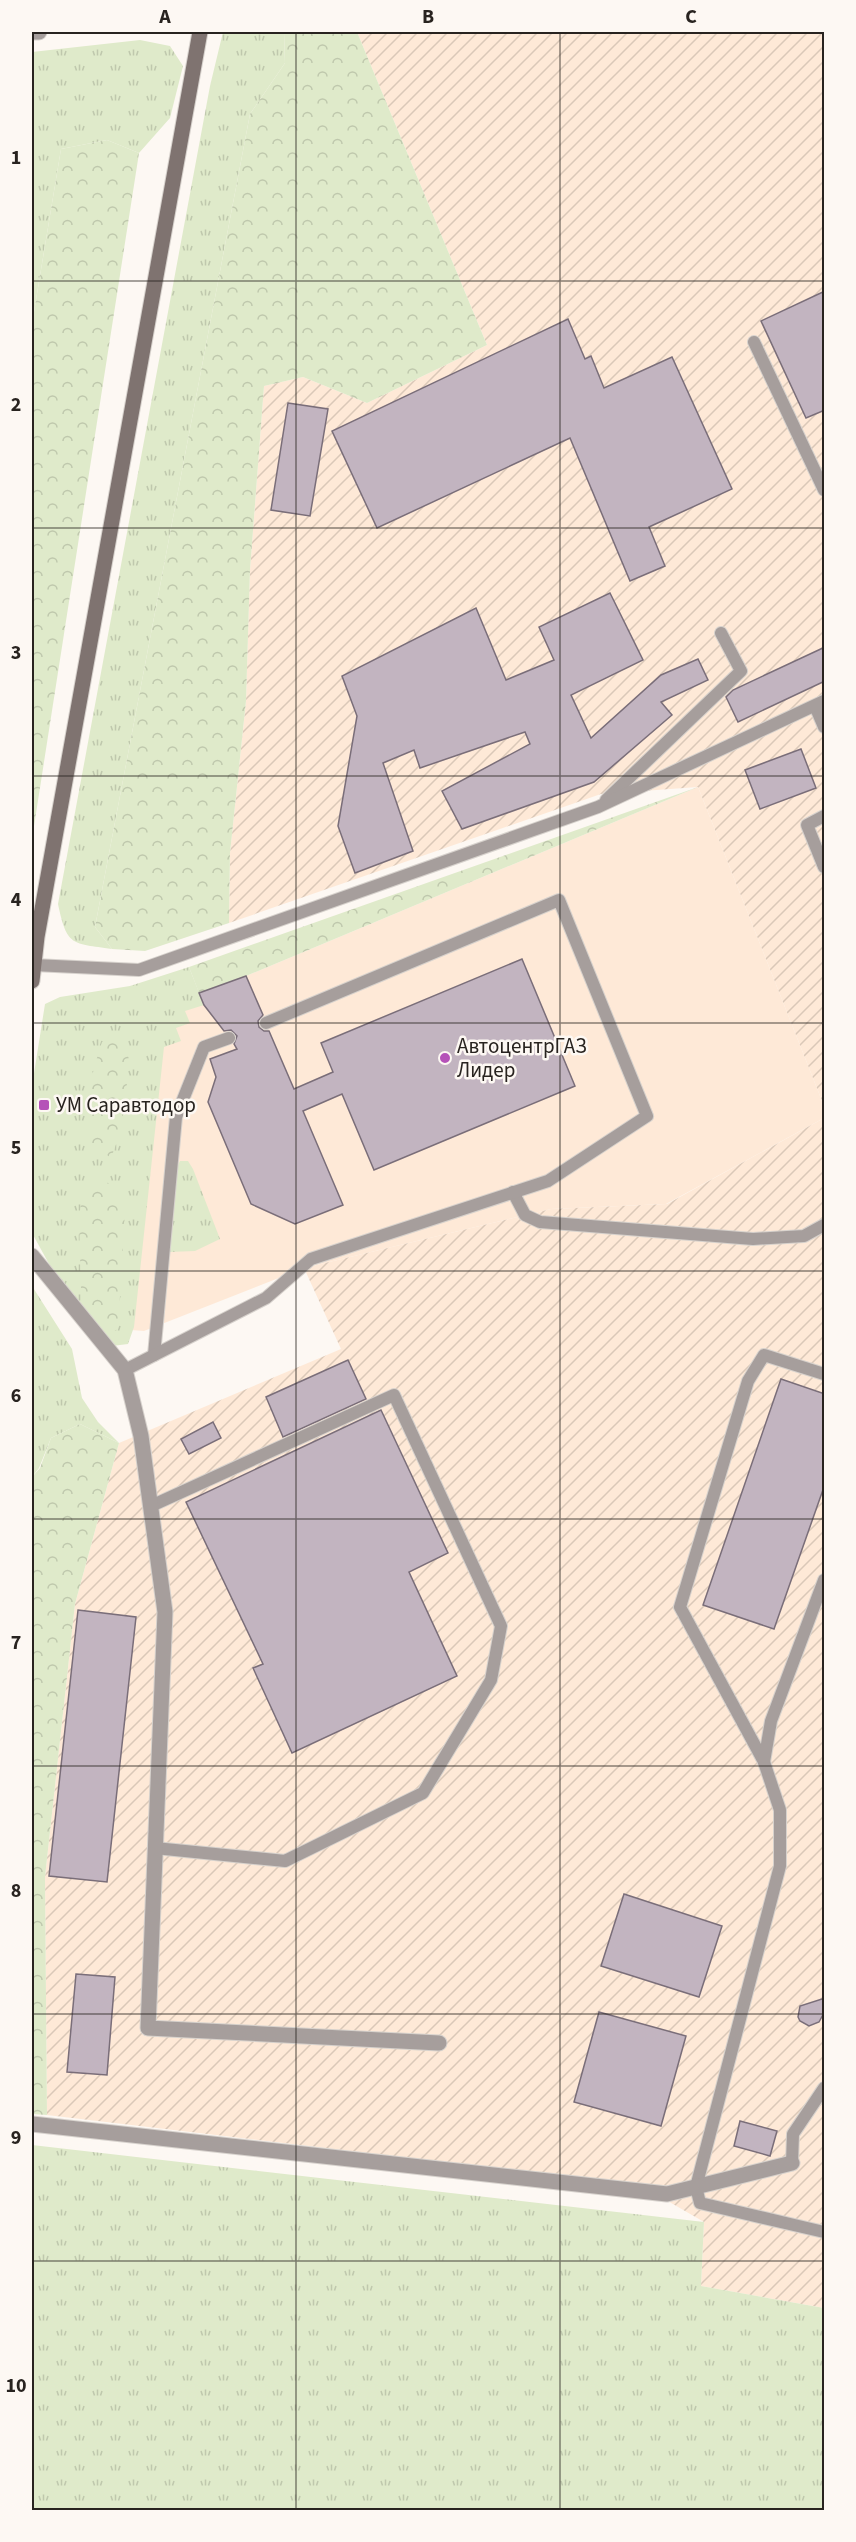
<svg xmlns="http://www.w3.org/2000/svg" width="856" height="2542" viewBox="0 0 856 2542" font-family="'Source Sans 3',sans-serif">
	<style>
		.built { fill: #fee9d7 }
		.industrial { fill: url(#industrial-furrows) }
		.grass { fill: url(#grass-tufts) }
		.forest { fill: url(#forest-crowns) }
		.building { fill: #c2b4c0; stroke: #7a6e79; stroke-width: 1.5 }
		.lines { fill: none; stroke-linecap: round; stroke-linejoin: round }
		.service-casing { stroke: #d7d2cd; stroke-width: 14 }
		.minor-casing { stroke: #d7d2cd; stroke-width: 17 }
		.tertiary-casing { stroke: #d7d2cd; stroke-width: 17 }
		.secondary-casing { stroke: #d7d2cd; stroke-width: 17 }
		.service { stroke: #a69e9c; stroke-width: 12 }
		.minor { stroke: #a69e9c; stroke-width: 15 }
		.tertiary { stroke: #a69e9c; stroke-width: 15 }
		.secondary { stroke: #7f7370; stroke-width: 15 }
		.grid { fill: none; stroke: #28231f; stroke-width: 1.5; stroke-opacity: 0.55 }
		.poi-dot { fill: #b552b8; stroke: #fdf8f3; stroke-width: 2 }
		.labels { text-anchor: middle; stroke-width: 5; stroke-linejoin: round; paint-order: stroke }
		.poi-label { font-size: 21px; fill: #28231f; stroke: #fdf8f3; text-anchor: start }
		.neatline { fill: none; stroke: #28231f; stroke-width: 2 }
		.grid-label { font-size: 20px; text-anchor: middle; font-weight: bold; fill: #28231f }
	</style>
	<defs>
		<pattern id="industrial-furrows" width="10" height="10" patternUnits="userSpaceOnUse" patternTransform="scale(1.5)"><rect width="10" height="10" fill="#fee9d7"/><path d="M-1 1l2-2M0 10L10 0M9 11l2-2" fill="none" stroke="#dac8b8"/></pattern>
		<pattern id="grass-tufts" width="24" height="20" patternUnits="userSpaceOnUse" patternTransform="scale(1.5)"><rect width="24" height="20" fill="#dfeaca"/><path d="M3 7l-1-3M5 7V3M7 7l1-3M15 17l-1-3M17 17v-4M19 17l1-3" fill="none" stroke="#bfc8ad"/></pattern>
		<pattern id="forest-crowns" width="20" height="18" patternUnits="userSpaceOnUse" patternTransform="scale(1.5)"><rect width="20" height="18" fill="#dfeaca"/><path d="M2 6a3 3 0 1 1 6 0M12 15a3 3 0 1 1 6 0" fill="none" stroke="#bfc8ad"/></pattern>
	</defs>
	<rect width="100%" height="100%" fill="#fdf8f3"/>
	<polygon class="built" points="698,787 824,1106 824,1118 666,1204 551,1209 304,1268 144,1331 118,1329 146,1022 199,993 246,976"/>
	<g class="industrial">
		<polygon points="357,32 824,32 824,1106 698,787 601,794 229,923 230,853 246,701 250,570 264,386 303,377 367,403 487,345"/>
		<polygon points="824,1118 824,2308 701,2286 704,2222 640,2185 47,2115 45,1877 75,1604 119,1443 341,1349 304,1268 551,1209 667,1204"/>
	</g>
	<g class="grass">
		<path d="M 223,32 L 284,32 L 285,63 L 250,114 L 95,927 L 112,949 C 72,943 67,947 58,904 L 210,86 Z"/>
		<polygon points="140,40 170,46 183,66 170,118 139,153 107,140 61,149 32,324 32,52"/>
		<polygon points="189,967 204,1005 185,1011 190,1023 176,1028 181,1041 164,1047 134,1327 128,1344 112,1346 82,1324 32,1233 32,1086 45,1004 60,997 130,986"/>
		<polygon points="180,1161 188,1161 193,1169 220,1239 195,1251 169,1252 177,1167"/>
		<polygon points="32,1286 72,1349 82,1398 98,1422 119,1443 80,1424 51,1438 39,1468 32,1477"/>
		<polygon points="32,2145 704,2222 701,2286 824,2308 824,2510 32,2510"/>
	</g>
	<g class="forest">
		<polygon points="284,32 357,32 487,345 367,403 303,377 264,386 250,570 246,701 230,853 229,923 145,951 112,949 95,927 250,114 285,63"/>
		<polygon points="107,140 139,153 32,839 32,324 61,149"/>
		<polygon points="698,787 246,976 199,993 189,967"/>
		<path d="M 119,1037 L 129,1047 C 127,1086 126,1122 111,1158 L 91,1143 C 82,1108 91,1076 102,1042 Z"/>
		<polygon points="101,1180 115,1186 125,1212 118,1329 110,1333 82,1324 79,1218 83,1190"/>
		<polygon points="80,1424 119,1443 75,1604 45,1877 47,2115 32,2114 32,1477 40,1468 51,1438"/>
	</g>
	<g class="building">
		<polygon points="825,291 825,410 806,418 761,321"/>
		<polygon points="568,319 585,359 591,356 604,388 672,357 732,489 649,527 665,566 630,581 570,438 377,528 332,431"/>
		<polygon points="288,403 328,409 310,516 271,510"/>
		<polygon points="610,593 643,660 571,695 591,738 661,675 698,659 708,680 661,702 672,715 594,782 462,829 442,791 530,744 525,732 420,768 414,750 383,763 413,851 355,873 338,826 357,716 342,676 476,608 506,680 554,660 539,627"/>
		<polygon points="825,647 825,681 738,722 726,697 733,690"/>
		<polygon points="801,749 816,788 760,809 745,770"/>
		<polygon points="522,959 575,1086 374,1170 342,1094 303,1111 343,1205 295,1224 251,1204 208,1102 216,1077 210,1059 237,1049 234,1044 237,1036 231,1030 224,1031 204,1005 199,993 246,976 263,1015 258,1021 259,1027 264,1031 269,1031 294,1089 333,1072 321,1043"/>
		<polygon points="348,1360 366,1399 283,1437 266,1397"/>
		<polygon points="781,1379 825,1394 825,1484 774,1629 703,1605"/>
		<polygon points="381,1410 448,1553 409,1572 457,1676 292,1753 253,1668 263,1664 186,1502"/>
		<polygon points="213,1422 221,1438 189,1454 181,1439"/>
		<polygon points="78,1610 136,1617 107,1882 49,1876"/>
		<polygon points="624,1894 722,1926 699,1997 601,1966"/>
		<polygon points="76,1974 115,1977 107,2075 67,2072"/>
		<polygon points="825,1998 825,2011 819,2022 809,2026 800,2021 798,2017 800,2006"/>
		<polygon points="599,2012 686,2036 661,2126 574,2102"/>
		<polygon points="740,2121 777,2131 770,2156 734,2146"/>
	</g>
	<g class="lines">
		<defs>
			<g id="service">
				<polyline points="754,342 824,490"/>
				<polyline points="815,706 824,727"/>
				<polyline points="606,800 741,671 721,633"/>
				<polyline points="824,816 807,825 824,867"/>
				<polyline points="34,965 139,970 598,807 824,701"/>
				<polyline points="513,1192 525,1215 540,1222 753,1239 804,1236 824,1225"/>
				<polyline points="154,1355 176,1117 204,1047 229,1038"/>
				<polyline points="125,1370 266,1298 311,1259 548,1181 647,1116 559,900 266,1023"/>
				<polyline points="824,1374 764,1355 748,1381 680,1607 764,1762 780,1810 780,1866 696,2187 700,2203 824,2232"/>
				<polyline points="151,1506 394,1395 501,1626 491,1680 423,1793 285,1861 155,1848"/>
				<polyline points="764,1762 771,1721 824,1580"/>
				<polyline points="792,2163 793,2134 824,2088"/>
			</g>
			<g id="minor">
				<polyline points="32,1256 125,1370 141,1436 165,1612 148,2028 439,2043"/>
				<polyline points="32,2124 667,2194 792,2163"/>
			</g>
			<polyline id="tertiary" points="32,32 39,32"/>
			<polyline id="secondary" points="32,981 37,937 200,32"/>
		</defs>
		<use href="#service" class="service-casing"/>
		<use href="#minor" class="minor-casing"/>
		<use href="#tertiary" class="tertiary-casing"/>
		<use href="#secondary" class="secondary-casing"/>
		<use href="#service" class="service"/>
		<use href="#minor" class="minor"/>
		<use href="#tertiary" class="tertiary"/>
		<use href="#secondary" class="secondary"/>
	</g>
	<path class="grid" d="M 296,32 L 296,2510M 560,32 L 560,2510M 32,281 L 824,281M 32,528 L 824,528M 32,776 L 824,776M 32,1023 L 824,1023M 32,1271 L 824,1271M 32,1519 L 824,1519M 32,1766 L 824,1766M 32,2014 L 824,2014M 32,2261 L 824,2261"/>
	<g class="poi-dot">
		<circle cx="445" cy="1058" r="6"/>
		<rect x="38" y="1099" width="12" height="12" rx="3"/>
	</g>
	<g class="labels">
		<g class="poi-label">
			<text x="457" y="1053">АвтоцентрГАЗ<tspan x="457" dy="24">Лидер</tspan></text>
			<text x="56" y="1112">УМ Саравтодор</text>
		</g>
	</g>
	<rect width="856" height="2542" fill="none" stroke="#fdf8f3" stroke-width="66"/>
	<rect x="33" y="33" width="790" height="2476" class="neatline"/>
	<g class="grid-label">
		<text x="165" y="23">A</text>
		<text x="428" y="23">B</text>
		<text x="691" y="23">C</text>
		<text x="16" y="164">1</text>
		<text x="16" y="411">2</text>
		<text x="16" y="659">3</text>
		<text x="16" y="906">4</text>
		<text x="16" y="1154">5</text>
		<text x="16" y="1402">6</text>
		<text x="16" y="1649">7</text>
		<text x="16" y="1897">8</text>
		<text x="16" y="2144">9</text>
		<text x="16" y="2392">10</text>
	</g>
</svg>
